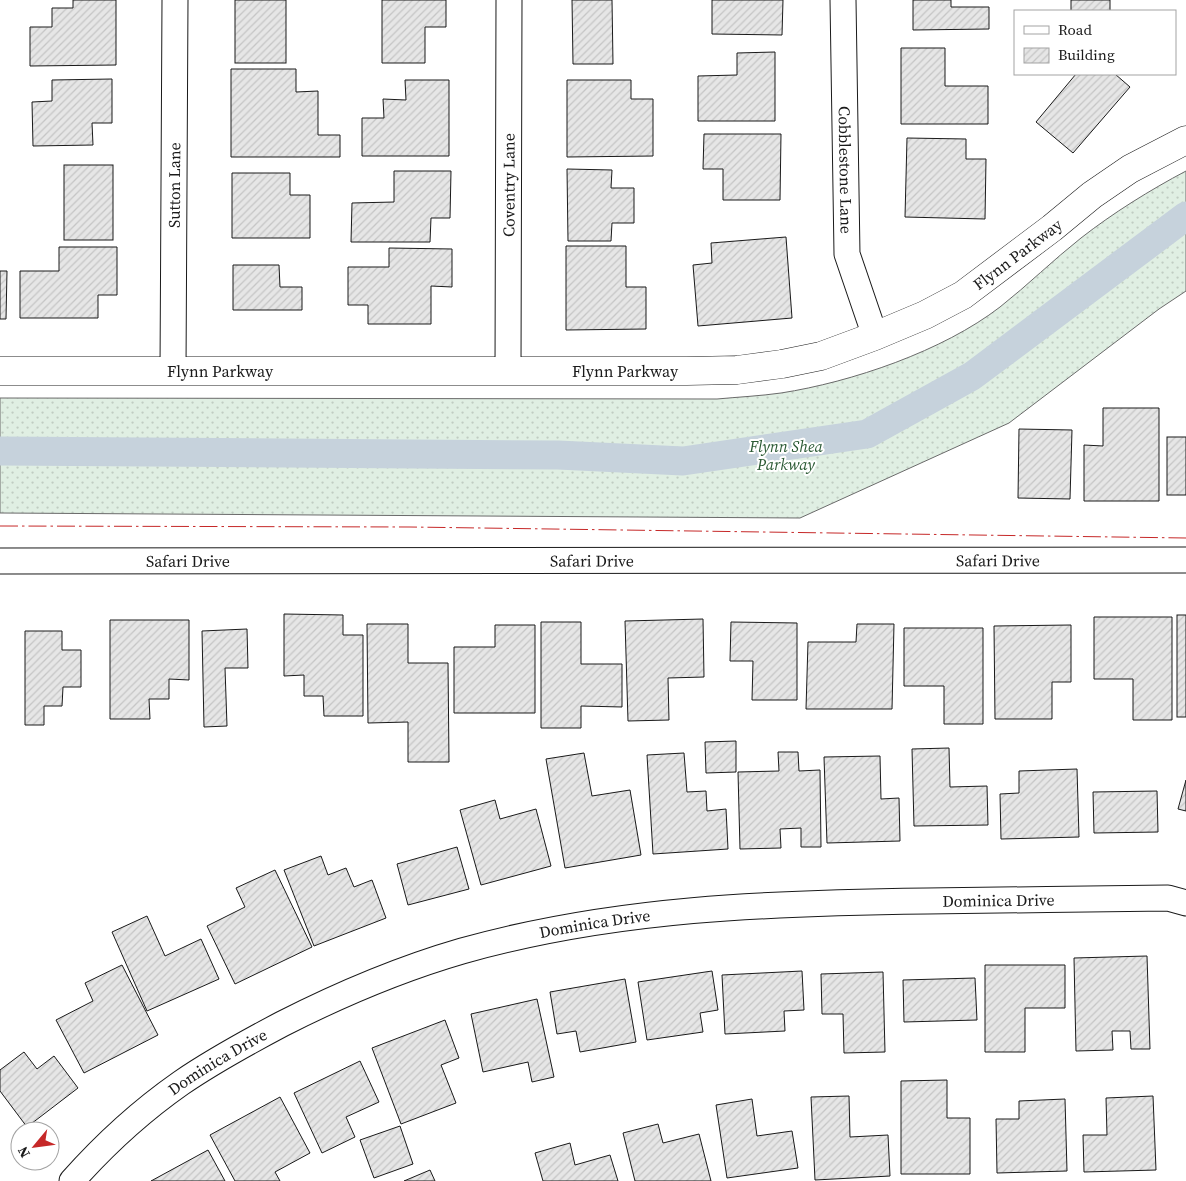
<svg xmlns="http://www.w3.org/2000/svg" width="1186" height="1181" viewBox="0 0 1186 1181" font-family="'Source Serif 4',serif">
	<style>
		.grass { fill: url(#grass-dots); stroke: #6a6a6a }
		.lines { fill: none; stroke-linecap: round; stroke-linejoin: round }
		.canal { stroke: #c6d2dc; stroke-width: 29 }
		.building { fill: url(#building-hatch); stroke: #1a1a1a }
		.street-casing { stroke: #1a1a1a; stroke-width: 27 }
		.secondary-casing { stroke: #1a1a1a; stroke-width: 29 }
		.street { stroke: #fff; stroke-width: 25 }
		.secondary { stroke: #fff; stroke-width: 28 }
		.power { stroke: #c62828; stroke-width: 1; stroke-dasharray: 18 4 2.5 4; stroke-linecap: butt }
		.labels { text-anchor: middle; stroke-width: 4; stroke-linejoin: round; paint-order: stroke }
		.street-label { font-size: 16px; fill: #1a1a1a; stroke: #fff }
		.park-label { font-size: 16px; font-style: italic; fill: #2b5a34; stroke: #fff }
	</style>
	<defs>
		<pattern id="grass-dots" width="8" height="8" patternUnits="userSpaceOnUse" patternTransform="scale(1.25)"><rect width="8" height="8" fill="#e0efe3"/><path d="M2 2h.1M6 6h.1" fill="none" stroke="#c0ccc2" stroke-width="1.8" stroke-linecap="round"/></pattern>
		<pattern id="building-hatch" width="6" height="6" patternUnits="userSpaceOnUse" patternTransform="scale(1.25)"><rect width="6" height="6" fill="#e6e6e6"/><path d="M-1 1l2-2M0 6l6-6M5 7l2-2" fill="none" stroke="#c5c5c5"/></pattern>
	</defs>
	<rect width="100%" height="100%" fill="#fff"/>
	<path class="grass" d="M 1186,171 L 1186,291 L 1159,309 L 1009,423 L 800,518 L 0,513 L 0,398 L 717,399 C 738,397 760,396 781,393 C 852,382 943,351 1000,307 C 1028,285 1053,260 1081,238 C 1113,213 1150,190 1186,171 Z"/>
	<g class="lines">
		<polyline class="canal" points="0,451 558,455 683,461 867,434 972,376 1186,216"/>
	</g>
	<g class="building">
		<polygon points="73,0 116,0 116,65 30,66 30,27 52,27 52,8 73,8"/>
		<rect x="235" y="0" width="51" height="63"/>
		<polygon points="382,0 446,0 446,27 425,27 425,63 382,63"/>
		<polygon points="572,0 612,0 613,64 573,64"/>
		<polygon points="712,0 783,0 782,35 712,34"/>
		<polygon points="913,0 951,0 951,7 989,7 989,29 913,30"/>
		<rect x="1071" y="0" width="39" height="11"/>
		<polygon points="901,48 945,48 945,86 988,86 988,124 901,124"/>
		<polygon points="775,52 775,121 698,121 698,76 737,75 737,53"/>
		<polygon points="231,69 296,69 296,92 318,91 318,135 340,135 340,157 231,157"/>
		<polygon points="1076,74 1115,74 1130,87 1073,153 1036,122"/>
		<polygon points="112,79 112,123 92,123 93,145 33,146 32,102 52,101 52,80"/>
		<polygon points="405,80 449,80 449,156 362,156 362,118 384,118 383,99 406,100"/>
		<polygon points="567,80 631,80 631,99 653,99 653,156 567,157"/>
		<polygon points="704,134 781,134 780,200 723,200 723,169 703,169"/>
		<polygon points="907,138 966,139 966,159 986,159 985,219 905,217"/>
		<rect x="64" y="165" width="49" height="75"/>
		<polygon points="567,169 612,170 611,188 634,188 634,223 612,223 611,241 568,241"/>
		<polygon points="394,171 451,171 450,218 431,218 430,242 351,242 352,203 394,202"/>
		<polygon points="232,173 290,173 290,195 310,195 310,238 232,238"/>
		<polygon points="786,237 792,318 698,326 693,265 712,263 711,243"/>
		<polygon points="566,246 626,246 626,287 646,287 646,329 566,330"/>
		<polygon points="59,247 117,247 117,295 98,295 98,318 20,318 20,271 59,271"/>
		<polygon points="389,248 452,249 452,287 431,286 431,324 368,324 368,305 348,305 348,267 389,267"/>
		<polygon points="233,265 279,265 280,287 302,287 302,310 233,310"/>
		<polygon points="0,271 7,271 6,319 0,319"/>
		<polygon points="1103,408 1159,408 1159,501 1084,501 1084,445 1103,446"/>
		<polygon points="1019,429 1072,430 1070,499 1018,498"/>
		<rect x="1167" y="437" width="19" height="58"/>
		<polygon points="284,614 343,615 343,635 363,635 363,716 324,716 323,696 304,696 304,675 284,676"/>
		<rect x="1177" y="615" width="9" height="102"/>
		<polygon points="1094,617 1172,617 1172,720 1133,720 1133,679 1094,679"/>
		<polygon points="703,619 704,677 668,678 669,720 628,721 625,621"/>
		<polygon points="110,620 189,620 189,680 169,679 169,699 149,699 150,719 110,719"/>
		<polygon points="541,622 581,622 581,664 622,664 622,707 581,706 581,728 541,728"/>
		<polygon points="731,622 797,623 797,700 752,700 753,661 730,661"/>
		<polygon points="367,624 408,624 408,663 448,663 449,762 408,762 408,722 368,723"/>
		<polygon points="857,624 894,624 892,709 806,709 808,642 856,642"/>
		<polygon points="495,625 535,625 535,713 454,713 454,647 495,647"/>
		<polygon points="1071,625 1071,682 1052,682 1052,719 995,719 994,626"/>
		<polygon points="904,628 983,628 983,724 944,724 944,686 904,686"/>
		<polygon points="247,629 248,668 225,668 227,726 204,727 202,631"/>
		<polygon points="25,631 62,631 62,650 81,650 81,687 63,687 62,706 44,706 44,725 25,725"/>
		<polygon points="736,741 736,772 706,773 705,742"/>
		<polygon points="949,748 950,787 987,786 988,825 914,826 912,749"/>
		<polygon points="778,752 798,752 799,771 820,770 821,847 801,847 801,828 780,829 781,848 740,849 738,772 779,771"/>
		<polygon points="584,753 592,796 630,790 641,855 565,868 546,759"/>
		<polygon points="684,753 687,792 706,791 707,811 726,809 728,849 653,854 647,755"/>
		<polygon points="880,756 881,799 899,798 900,841 827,843 824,757"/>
		<polygon points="1077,769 1079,837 1001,839 1000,794 1019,793 1019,771"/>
		<polygon points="1186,780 1186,811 1178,809"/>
		<polygon points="1157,791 1158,832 1094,833 1093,792"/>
		<polygon points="495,800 500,819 536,809 551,866 481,885 460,810"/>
		<polygon points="457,847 469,889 408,905 397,864"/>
		<polygon points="321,856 328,875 346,868 354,887 372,880 386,918 314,946 284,870"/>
		<polygon points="275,870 312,947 235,984 207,926 245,907 236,888"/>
		<polygon points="147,916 165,956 201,939 219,979 147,1011 112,932"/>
		<polygon points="1147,956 1150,1049 1131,1049 1130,1031 1112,1031 1113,1050 1076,1051 1074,958"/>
		<polygon points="122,965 158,1035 84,1073 56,1020 93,1001 85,983"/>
		<polygon points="985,965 1065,965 1065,1008 1025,1008 1025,1052 985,1052"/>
		<polygon points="712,971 718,1010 700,1013 703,1032 647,1040 638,982"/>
		<polygon points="802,971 804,1010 784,1011 785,1031 725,1034 722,975"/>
		<polygon points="883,972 885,1052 844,1053 843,1014 822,1014 821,974"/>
		<polygon points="975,978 977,1020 904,1022 903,980"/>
		<polygon points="625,979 636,1042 580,1052 576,1031 557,1034 550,992"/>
		<polygon points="537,999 554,1077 532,1082 528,1062 483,1072 471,1014"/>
		<polygon points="445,1020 459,1058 441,1065 456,1103 401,1124 372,1048"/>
		<polygon points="24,1052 37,1069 54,1056 78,1088 27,1127 0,1091 0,1070"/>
		<polygon points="360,1061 379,1102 346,1117 355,1137 322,1153 294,1093"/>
		<polygon points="947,1080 947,1118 970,1118 970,1174 901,1174 901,1081"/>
		<polygon points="849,1096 850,1137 888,1135 890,1176 815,1180 811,1097"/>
		<polygon points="1153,1096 1156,1170 1084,1172 1083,1135 1107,1135 1106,1098"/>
		<polygon points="280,1097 310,1153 275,1172 280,1181 235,1181 210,1135"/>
		<polygon points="752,1099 757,1136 792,1131 798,1168 727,1178 716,1105"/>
		<polygon points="1065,1099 1067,1171 997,1173 996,1119 1019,1119 1019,1101"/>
		<polygon points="658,1124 663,1143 699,1134 711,1181 635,1181 623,1133"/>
		<polygon points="400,1126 413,1164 374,1178 360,1140"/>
		<polygon points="570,1143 575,1165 610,1155 618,1181 543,1181 535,1153"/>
		<polygon points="208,1150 225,1181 151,1181"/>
		<polygon points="430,1170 435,1181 404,1181"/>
	</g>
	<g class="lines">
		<defs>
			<g id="street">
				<path id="s1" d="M 843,0 L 847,254 L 875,336"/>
				<path id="s2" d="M 173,371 L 175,0"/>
				<path id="s3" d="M 508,371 L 509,0"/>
				<path id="s4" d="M 0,561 L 1186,560"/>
				<path id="s5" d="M 72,1181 C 104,1145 141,1111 181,1083 C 213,1061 248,1042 282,1024 C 339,995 400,969 462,951 C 615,908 769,903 927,901 C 1007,900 1088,899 1168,898 L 1186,903"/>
			</g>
			<g id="secondary">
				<path id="s6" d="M 0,371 L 687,371 L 737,370 L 782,364 L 821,356 L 875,336 L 925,315 L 963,295 L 1052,228 L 1092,195 L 1130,169 L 1186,140"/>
			</g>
		</defs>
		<use href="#street" class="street-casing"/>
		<use href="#secondary" class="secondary-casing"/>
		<use href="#street" class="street"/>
		<use href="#secondary" class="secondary"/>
		<polyline class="power" points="0,526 410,527 1186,538"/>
	</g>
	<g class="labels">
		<g class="street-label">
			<text dy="6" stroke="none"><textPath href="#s1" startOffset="170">Cobblestone Lane</textPath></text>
			<text dy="6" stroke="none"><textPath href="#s2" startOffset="186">Sutton Lane</textPath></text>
			<text dy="6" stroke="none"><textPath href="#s3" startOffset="186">Coventry Lane</textPath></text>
			<text dy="6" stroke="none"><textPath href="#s6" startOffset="1045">Flynn Parkway</textPath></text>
			<text dy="6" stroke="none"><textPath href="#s6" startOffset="220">Flynn Parkway</textPath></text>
			<text dy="6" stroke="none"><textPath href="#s6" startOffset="625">Flynn Parkway</textPath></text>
			<text dy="6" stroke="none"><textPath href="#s4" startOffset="592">Safari Drive</textPath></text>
			<text dy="6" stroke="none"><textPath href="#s4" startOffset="998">Safari Drive</textPath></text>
			<text dy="6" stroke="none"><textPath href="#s4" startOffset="188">Safari Drive</textPath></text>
			<text dy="6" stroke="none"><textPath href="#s5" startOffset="999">Dominica Drive</textPath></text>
			<text dy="6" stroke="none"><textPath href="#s5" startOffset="594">Dominica Drive</textPath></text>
			<text dy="6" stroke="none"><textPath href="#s5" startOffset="189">Dominica Drive</textPath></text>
		</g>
		<g class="park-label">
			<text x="786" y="452">Flynn Shea<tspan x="786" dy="18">Parkway</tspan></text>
		</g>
	</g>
	<rect x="1014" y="10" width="162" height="65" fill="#ffffff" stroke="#a3a3a3"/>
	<rect x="1024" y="26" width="25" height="8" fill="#ffffff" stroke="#a3a3a3"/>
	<text x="1058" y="35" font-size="15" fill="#1a1a1a">Road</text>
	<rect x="1024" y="48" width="25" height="15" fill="url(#building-hatch)" stroke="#a3a3a3"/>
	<text x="1058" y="60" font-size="15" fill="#1a1a1a">Building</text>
	<g transform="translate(35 1146) rotate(241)"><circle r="24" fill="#ffffff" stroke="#a3a3a3"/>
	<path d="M0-4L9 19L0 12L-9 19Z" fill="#c62828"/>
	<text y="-8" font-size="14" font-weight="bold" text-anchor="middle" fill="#1a1a1a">N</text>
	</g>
</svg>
